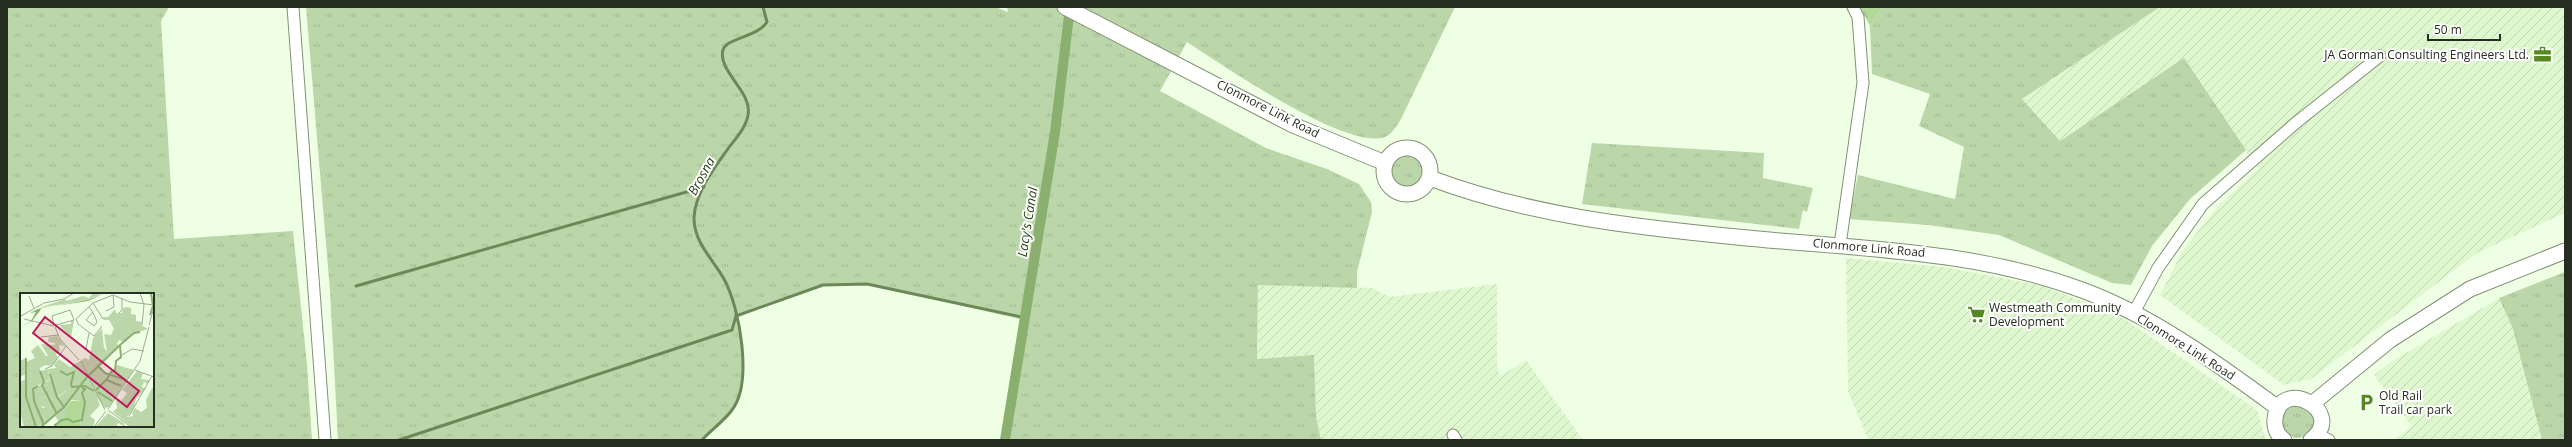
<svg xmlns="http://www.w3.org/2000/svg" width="2572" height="447" viewBox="0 0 2572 447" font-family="'Open Sans',sans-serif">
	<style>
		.industrial { fill: url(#industrial-furrows) }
		.grass { fill: url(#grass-tufts); fill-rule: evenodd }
		.forest { fill: url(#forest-firs) }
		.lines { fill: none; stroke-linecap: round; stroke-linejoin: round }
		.stream { stroke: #6c8858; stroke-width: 3 }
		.canal { stroke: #8aaf6f; stroke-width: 10 }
		.minor-casing { stroke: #819275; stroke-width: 13 }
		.major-casing { stroke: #819275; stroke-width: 17 }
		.minor { stroke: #fff; stroke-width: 11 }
		.major { stroke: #fff; stroke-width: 15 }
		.labels { text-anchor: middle; stroke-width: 4; stroke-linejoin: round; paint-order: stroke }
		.poi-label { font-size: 12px; fill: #262d21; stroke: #fff; text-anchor: start }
		.street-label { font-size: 12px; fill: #262d21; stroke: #fff }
		.water-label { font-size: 13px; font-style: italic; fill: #273f11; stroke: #fff }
		.inset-river { fill: none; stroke: #8aaf6f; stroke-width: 2 }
		.inset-road { fill: none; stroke: #9fab96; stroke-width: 1 }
		.view { fill: #c2185b; fill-opacity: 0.15; stroke: #c2185b; stroke-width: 2 }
		.inset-edge { fill: none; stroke: #262d21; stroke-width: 2 }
	</style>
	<defs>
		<pattern id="industrial-furrows" width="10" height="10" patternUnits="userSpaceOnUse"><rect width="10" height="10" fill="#dff7cf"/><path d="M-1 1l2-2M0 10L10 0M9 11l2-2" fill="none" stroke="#bfd4b1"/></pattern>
		<pattern id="grass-tufts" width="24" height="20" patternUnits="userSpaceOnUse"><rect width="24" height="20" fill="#bbd7a9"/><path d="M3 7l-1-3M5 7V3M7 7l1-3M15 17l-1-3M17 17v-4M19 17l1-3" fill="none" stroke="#a1b991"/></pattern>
		<pattern id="forest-firs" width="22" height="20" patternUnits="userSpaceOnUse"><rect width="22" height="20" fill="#b2d997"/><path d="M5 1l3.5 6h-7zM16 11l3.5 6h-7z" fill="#99bb82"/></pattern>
	</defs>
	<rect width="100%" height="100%" fill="#efffe4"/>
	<g class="industrial">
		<polygon points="2160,7 2565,7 2565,213 2477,253 2311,379 2284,385 2160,295 2183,250 2219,205 2258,169 2184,59 2060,141 2022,99"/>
		<polygon points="1846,258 1944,267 2043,286 2120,316 2257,410 2266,440 1868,440 1848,391"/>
		<polygon points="1258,284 1372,288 1390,297 1497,284 1497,364 1500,376 1526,360 1583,440 1321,440 1316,416 1314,355 1257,359"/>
		<polygon points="2499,298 2513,329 2542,440 2394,440 2412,426 2374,375 2391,362"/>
	</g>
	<g class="grass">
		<path d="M 7,7 L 169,7 L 161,21 L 174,239 L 293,231 L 307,364 L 312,440 L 7,440 ZM 21,294 L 153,294 L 153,426 L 21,426 Z"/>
		<path d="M 306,7 L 995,7 L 1008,12 L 1007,7 L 1455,7 L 1401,119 C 1396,127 1391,136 1382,138 C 1340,146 1224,66 1187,42 L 1160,91 L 1266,148 L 1327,169 L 1359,184 L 1371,202 L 1372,212 L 1357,272 L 1357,288 L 1258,285 L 1257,359 L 1314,355 L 1316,416 L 1321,440 L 1008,440 L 1025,320 L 867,284 L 823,285 L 736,316 C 744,345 749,383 732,409 C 725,421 711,430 702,440 L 338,440 L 330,291 Z"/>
		<polygon points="1882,7 2160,7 2022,99 2060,141 2184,58 2246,150 2190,199 2152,246 2131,285 2112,283 1999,235 1928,225 1849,219 1858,175 1955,199 1964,147 1919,126 1930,94 1872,74 1870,26"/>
		<polygon points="1592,143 1764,153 1763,178 1813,188 1807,212 1803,210 1799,229 1582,204"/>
		<circle cx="1408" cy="171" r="16"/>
		<polygon points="2565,272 2565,440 2542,440 2513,329 2499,298"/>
		<path d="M 2287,406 L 2308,406 L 2316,420 L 2308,435 C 2296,441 2290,437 2281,429 L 2280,417 Z"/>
	</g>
	<polygon class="forest" points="1860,7 1882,7 1870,26"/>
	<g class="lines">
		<g class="stream">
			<polyline points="356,286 704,187"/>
			<polyline points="399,440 732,330 736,316 823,285 867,284 1026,318"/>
			<path d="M 702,440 C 711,430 724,421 732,410 C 753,383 740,308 724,279 C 713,259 694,243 694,218 C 695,192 715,167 730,146 C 737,137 746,127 748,115 C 753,92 717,71 723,50 C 726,38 758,37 767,22 L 763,7"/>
		</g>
		<polyline class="canal" points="1005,440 1055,132 1070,7"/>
		<defs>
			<g id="minor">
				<polyline points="293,7 325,440"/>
				<polyline points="1840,245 1863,83 1858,17 1853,7"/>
				<polyline points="2133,314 2158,268 2203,204 2298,121 2380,56"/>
				<polyline points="2317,434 2329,440"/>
				<polyline points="1453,435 1456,440"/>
			</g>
			<g id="major">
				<polyline points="1065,7 1293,125 1385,163"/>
				<circle cx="1407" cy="171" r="23"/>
				<path d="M 1430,178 C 1528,215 1633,227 1737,237 C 1854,249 1971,249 2082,290 C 2153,316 2218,364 2278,408"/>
				<polyline points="2313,403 2390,340 2470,289 2565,251"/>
				<path d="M 2284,440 C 2277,435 2274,427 2275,419 C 2279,375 2348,411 2311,440"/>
			</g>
		</defs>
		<use href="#minor" class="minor-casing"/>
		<use href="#major" class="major-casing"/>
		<use href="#minor" class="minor"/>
		<use href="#major" class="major"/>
	</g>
	<defs>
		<symbol id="office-bare" viewBox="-9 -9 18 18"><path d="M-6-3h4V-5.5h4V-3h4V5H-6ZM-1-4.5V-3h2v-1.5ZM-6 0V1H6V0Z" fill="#558921" stroke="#fff" stroke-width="2.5" paint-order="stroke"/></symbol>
		<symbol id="supermarket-bare" viewBox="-9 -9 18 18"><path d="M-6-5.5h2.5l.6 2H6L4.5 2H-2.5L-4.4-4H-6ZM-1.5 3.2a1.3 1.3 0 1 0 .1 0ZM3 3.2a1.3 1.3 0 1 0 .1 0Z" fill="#558921" stroke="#fff" stroke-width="2.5" paint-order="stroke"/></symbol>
		<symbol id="parking-bare" viewBox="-9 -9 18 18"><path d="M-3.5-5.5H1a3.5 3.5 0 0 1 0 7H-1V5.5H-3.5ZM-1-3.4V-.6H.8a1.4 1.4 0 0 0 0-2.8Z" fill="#558921" stroke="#fff" stroke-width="2.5" paint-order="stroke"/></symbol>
	</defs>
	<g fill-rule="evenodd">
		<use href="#office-bare" x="2530" y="42" width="25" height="25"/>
		<use href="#supermarket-bare" x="1964" y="302" width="25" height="25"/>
		<use href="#parking-bare" x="2354" y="390" width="25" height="25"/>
	</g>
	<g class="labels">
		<g class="poi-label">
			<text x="2529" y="59" text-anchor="end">JA Gorman Consulting Engineers Ltd.</text>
			<text x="1989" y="312">Westmeath Community<tspan x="1989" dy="14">Development</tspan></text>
			<text x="2379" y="400">Old Rail<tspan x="2379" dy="14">Trail car park</tspan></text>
		</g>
		<g class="street-label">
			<text transform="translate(1268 109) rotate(27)" y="4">Clonmore Link Road</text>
			<text transform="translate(1869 248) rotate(5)" y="4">Clonmore Link Road</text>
			<text transform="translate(2186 347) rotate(32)" y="4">Clonmore Link Road</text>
		</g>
		<g class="water-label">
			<text transform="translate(701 176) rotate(-61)" y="5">Brosna</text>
			<text transform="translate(1027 222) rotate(-81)" y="5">Lacy's Canal</text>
		</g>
	</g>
	<g transform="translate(20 293)">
		<rect width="134" height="134" fill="#efffe4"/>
		<path d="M 73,0 L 83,0 L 68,7 L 18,15 L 46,6 L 46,8 L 63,3 L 69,5 ZM 107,14 L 111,15 L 111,21 L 116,22 L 116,28 L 122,29 L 121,32 L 128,36 L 115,40 L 104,49 L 99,47 L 97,51 L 100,53 L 78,73 L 88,81 L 94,78 L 97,72 L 114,77 L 89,114 L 85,115 L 77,104 L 80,112 L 70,123 L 75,127 L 73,134 L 64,134 L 59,129 L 62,107 L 51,107 L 55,95 L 52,94 L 37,104 L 28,76 L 36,75 L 34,71 L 39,66 L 50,74 L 65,65 L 69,67 L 73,45 L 82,35 L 84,55 L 87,58 L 84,41 L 91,42 L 94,36 L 89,27 L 84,27 L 82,24 L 88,24 L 95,16 L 96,20 L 102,20 L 103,15 ZM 51,28 L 54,28 L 51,44 L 39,32 L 51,31 ZM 37,43 L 45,53 L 39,52 L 40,58 L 36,61 L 38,65 L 31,73 L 25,72 L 20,75 L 20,78 L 28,76 L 30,86 L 13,95 L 15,111 L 24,132 L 4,134 L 2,127 L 11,124 L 9,115 L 0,118 L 0,89 L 5,86 L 4,70 L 15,65 L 11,58 L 18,52 L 26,63 L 28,63 L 21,51 L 35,52 L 35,50 L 28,49 L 29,44 ZM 117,78 L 123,80 L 121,86 L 129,87 L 128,91 L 124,89 L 122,94 L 126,96 L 116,106 L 114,115 L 107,124 L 113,123 L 112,120 L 115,115 L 121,119 L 127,115 L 126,107 L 132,95 L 134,96 L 134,134 L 112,134 L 93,119 L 97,115 L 96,107 L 101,108 L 107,100 L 102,97 ZM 23,104 L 40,109 L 43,115 L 27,129 L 23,123 L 31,115 L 20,113 L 19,106 ZM 88,120 L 104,130 L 105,134 L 98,130 L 96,134 L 75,134 Z" fill="#bbd7a9"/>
		<path d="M 62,107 L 66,109 L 59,129 L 64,134 L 35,133 L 40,128 L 46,127 L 46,115 L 51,108 Z" fill="#b2d997"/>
		<path d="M 6,65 L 6,81 L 0,84 L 0,68 ZM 31,86 L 38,104 L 52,94 L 59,95 L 46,115 L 46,127 L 39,129 L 35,123 L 43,115 L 40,109 L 23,104 L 19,106 L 22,115 L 30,113 L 31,116 L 23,123 L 27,129 L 24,132 L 15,111 L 13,96 ZM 9,114 L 11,124 L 2,127 L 0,118 Z" fill="#bbd7a9"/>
		<path d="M 85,0 L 68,8 L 22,15 L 12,28 L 0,35 L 11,28 L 16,19 L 10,20 L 18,16 L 68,7 Z" fill="#8aaf6f"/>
		<path class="inset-river" d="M 130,22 L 133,13 L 131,0M 100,52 L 114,40 L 120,39M 6,65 L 6,104 L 16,134M 78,73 L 85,80 L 106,87M 20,78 L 24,89 L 22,92 L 37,121M 40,78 L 47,82 L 54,79 L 51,91 L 52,94 L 65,93 L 74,98M 30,81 L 37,104 L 44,114M 87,87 L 101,93M 18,93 L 13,96 L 14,108 L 24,132M 76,97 L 87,86 L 91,79 L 95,77 L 96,68 L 101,64 L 100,52M 78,99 L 92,108M 21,134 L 44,114 L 67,84 L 100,52M 36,134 L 35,132 L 42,127 L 48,126 L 53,129 L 62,127 L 65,109 L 62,100 L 65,96 L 62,95"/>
		<path class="inset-road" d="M 120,0 L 124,12 L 122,32M 9,3 L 14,15M 73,10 L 83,26M 69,14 L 72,18 L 75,24 L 77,29 L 74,33 L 66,27 L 73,19M 86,18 L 94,14 L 93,2M 99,20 L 102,17 L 102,5M 1,23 L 24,10 L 44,6 L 54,0M 4,26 L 34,33M 34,32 L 32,23 L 50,17 L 54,27M 36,32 L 54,27M 129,32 L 134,14M 82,33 L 74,43 L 58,31 L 56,26 L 73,10 L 93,2 L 110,9 L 134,12M 35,34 L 40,46 L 59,67M 21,44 L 38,42M 66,56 L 69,40M 102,62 L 112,56 L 124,58M 61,68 L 85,117M 25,76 L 32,73 L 46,53M 115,77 L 134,84M 88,116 L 120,68 L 129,34M 88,117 L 111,134M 109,123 L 132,83M 74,134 L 86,118"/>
		<path class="view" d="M 25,24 L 119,98 L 107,114 L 13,40 Z"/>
		<rect width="134" height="134" class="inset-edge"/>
	</g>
	<rect width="2572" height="447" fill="none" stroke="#262d21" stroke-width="16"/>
	<path d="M2428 34v6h72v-6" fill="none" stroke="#262d21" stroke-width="2"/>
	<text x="2434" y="34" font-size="12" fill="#262d21" stroke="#ffffff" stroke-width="3" paint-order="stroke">50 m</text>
</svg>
